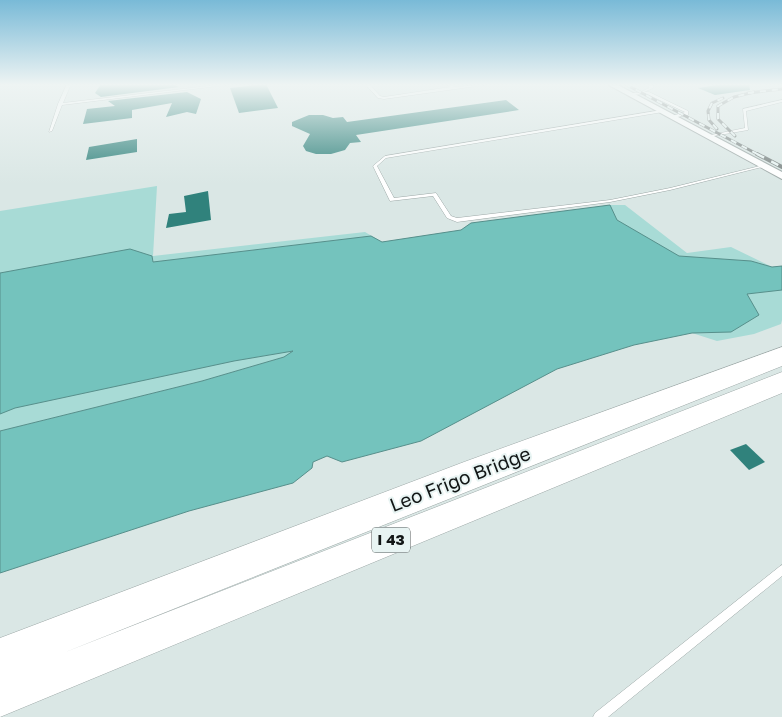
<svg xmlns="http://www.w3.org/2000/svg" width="782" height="717" viewBox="0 0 782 717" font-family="'Golos Text',sans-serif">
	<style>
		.green { fill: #a8dbd6 }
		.water { fill: #74c3bd; stroke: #578f8b }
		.building { fill: #30827c }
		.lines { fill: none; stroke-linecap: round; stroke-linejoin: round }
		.service-casing { stroke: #9da8a7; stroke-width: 1 }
		.tertiary-casing { stroke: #9da8a7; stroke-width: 2 }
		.motorway-casing { stroke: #9da8a7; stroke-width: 1 }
		.service { fill: #fff; fill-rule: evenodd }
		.tertiary { fill: #fff; fill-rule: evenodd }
		.motorway { fill: #fff; fill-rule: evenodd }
		.rail-far1-casing { stroke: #7b8483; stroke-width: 3 }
		.rail-casing { stroke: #7b8483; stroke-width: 4 }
		.rail-far1 { stroke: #e8f4f3; stroke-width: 2; stroke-dasharray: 6; stroke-linecap: butt }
		.rail { stroke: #e8f4f3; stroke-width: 2.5; stroke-dasharray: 8; stroke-linecap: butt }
		.labels { text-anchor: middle; stroke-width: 4; stroke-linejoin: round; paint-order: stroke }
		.shield { fill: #e8f4f3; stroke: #525958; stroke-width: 1 }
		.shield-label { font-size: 15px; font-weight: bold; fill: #121616 }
		.near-street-label { font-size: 19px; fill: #121616; stroke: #e8f4f3 }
	</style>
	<rect width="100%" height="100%" fill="#dae7e5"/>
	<polygon class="green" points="157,186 153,256 365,232 382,242 461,230 471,223 610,205 625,205 687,253 731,247 772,267 782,266 782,320 781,324 754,334 717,341 692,333 284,357 202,381 0,431 0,211"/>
	<polygon class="water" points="610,205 617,220 679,256 751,261 772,267 782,266 782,290 747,294 759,315 731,332 692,333 634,345 557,369 421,441 342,462 327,456 313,462 312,468 293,483 189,511 0,573 0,431 202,381 284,357 293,351 234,361 15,408 0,414 0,273 130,249 152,256 153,262 371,236 382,242 461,230 471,223"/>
	<g class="building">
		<polygon points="101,84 172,84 179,87 101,97 95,93"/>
		<polygon points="266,84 278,108 239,113 230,88"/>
		<polygon points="723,84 749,84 750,90 715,95 698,88"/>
		<polygon points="187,92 201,99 196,114 187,112 166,117 172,103 132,110 132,118 83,124 87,109 115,106 108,101"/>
		<polygon points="506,100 519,110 356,135 361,142 350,143 345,150 331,154 316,154 306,151 303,146 310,134 292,126 292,122 309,115 323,115 333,118 343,117 347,122"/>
		<polygon points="137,139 137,152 86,160 89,147"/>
		<polygon points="208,191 211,220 166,228 169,214 186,212 184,196"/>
		<polygon points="746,444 765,462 749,470 730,450"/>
	</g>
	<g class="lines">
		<defs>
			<g id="service">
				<polygon points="67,84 71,84 63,103 225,84 234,84 62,105 52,131 49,132 58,104"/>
				<polygon points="365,84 369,84 380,96 384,97 450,87 446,84 450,84 454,87 491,84 384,99 378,98"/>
				<polygon points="649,84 653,84 653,88 644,92 649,92 688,111 688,115 672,118 672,116 685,112 647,94 629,95 627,94 641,92 649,88"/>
				<polygon points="782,100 782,102 746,111 748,130 708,137 706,136 745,128 743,109"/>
				<polygon points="662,110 663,112 386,158 377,166 394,198 436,193 451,216 457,218 610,200 670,188 764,165 766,166 670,190 610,202 457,222 447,218 433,196 390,201 373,166 385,156"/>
				<polygon points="782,565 782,576 608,717 593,717 595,713 779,567"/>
			</g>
			<polygon id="tertiary" points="607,84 616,84 782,172 782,179"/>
			<polygon id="motorway" points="782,347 782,366 63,653 782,372 782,393 0,717 0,638 464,462"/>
		</defs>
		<use href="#service" class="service-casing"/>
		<use href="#tertiary" class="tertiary-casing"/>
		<use href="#motorway" class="motorway-casing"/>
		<use href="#service" class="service"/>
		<use href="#tertiary" class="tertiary"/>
		<use href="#motorway" class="motorway"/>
		<defs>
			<g id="rail-far1">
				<polyline points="625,84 759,155"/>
				<polyline points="748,93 782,89"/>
				<polyline points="717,129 709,120 708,111 712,103 723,98"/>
				<polyline points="735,136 718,119 718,106 734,97 754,92"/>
			</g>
			<polyline id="rail" points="757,154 782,167"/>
		</defs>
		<use href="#rail-far1" class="rail-far1-casing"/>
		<use href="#rail" class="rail-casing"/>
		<use href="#rail-far1" class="rail-far1"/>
		<use href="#rail" class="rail"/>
	</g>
	<linearGradient id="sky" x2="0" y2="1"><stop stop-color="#79bad7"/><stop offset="0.46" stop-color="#eef4f3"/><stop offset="1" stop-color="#eef4f3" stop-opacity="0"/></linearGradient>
	<rect width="782" height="184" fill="url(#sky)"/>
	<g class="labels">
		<rect class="shield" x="372" y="527.5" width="38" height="25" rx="4"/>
		<g class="shield-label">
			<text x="391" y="545">I 43</text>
		</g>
		<g class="near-street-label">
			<text transform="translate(460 479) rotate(-21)" y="7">Leo Frigo Bridge</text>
		</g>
	</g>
</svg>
